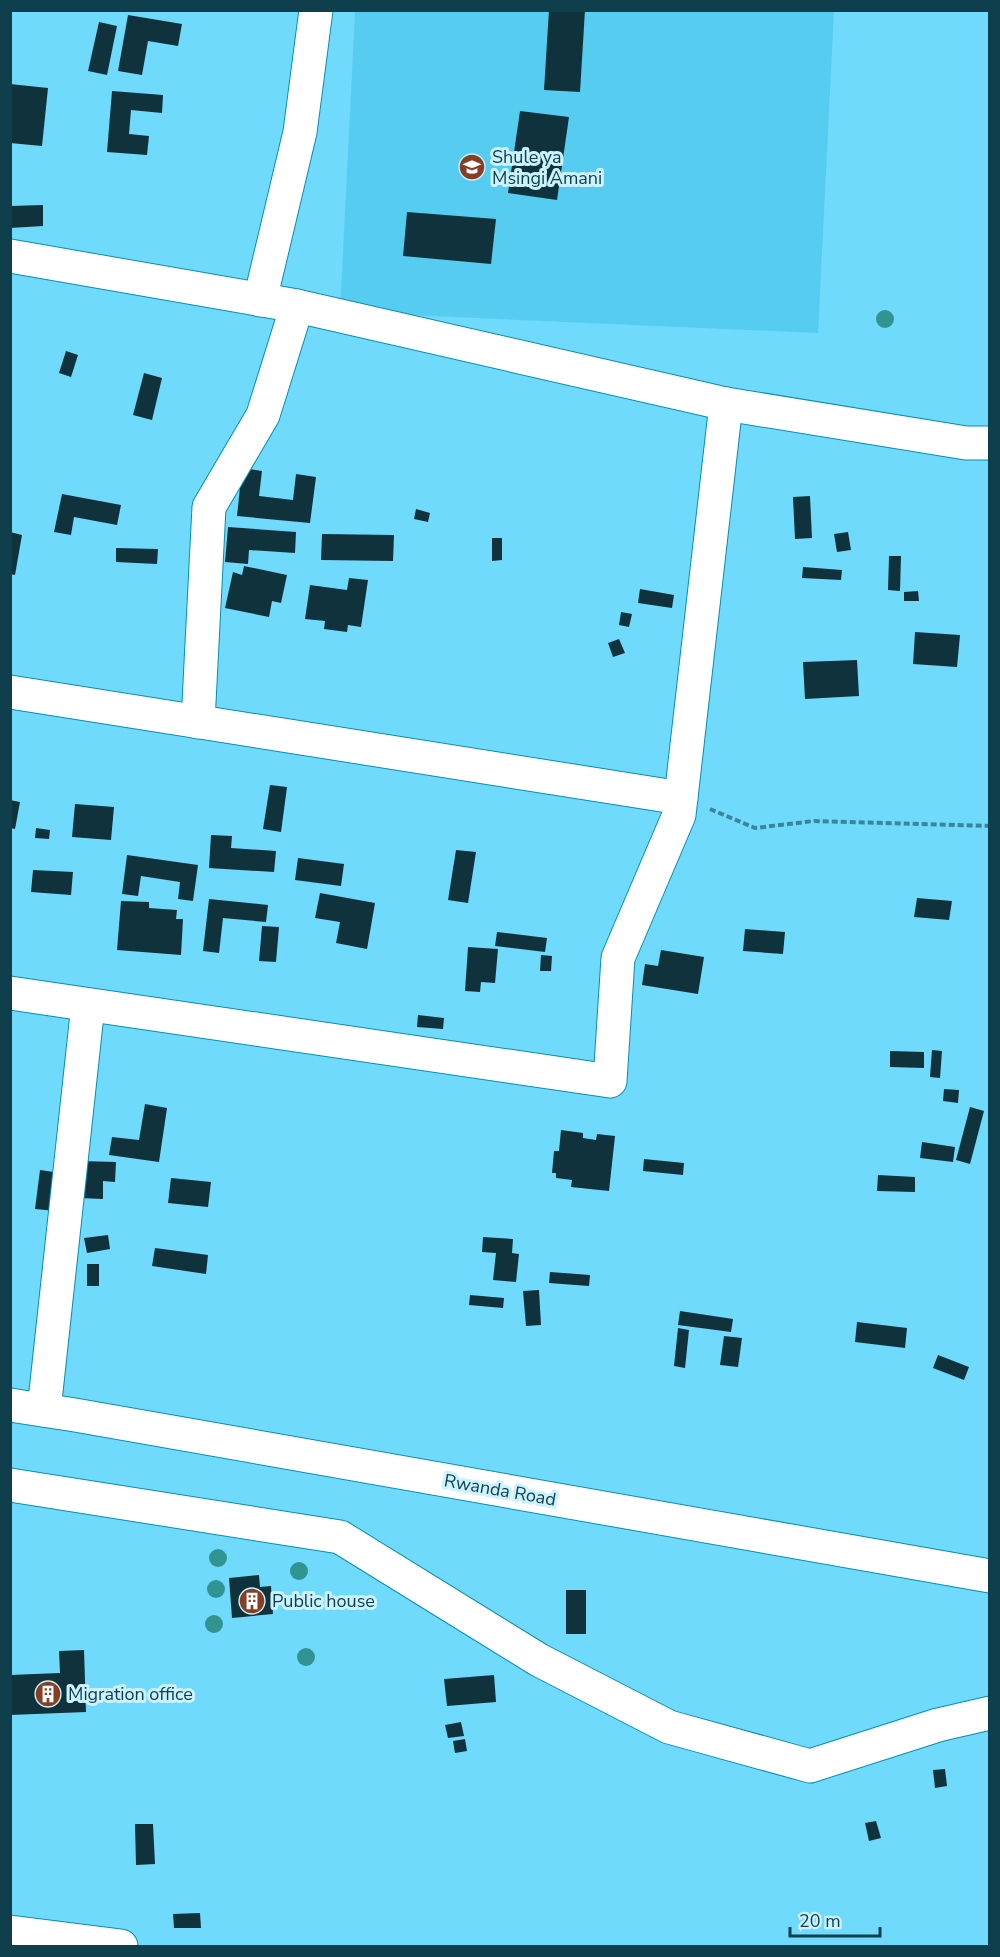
<svg xmlns="http://www.w3.org/2000/svg" width="1000" height="1957" viewBox="0 0 1000 1957" font-family="'Nunito Sans',sans-serif">
	<style>
		.built { fill: #56cdf0 }
		.building { fill: #0f323c }
		.lines { fill: none; stroke-linecap: round; stroke-linejoin: round }
		.minor-casing { stroke: #098ead; stroke-width: 35 }
		.highway-casing { stroke: #098ead; stroke-width: 35 }
		.path { stroke: #3b859c; stroke-width: 4; stroke-dasharray: 6 3; stroke-linecap: butt }
		.minor { stroke: #fff; stroke-width: 33 }
		.highway { stroke: #fff; stroke-width: 33 }
		.tree { fill: #329491 }
		.labels { text-anchor: middle; stroke-width: 6; stroke-linejoin: round; paint-order: stroke }
		.poi-label { font-size: 18px; fill: #0f3e4c; stroke: #cbf2ff; text-anchor: start }
		.street-label { font-size: 18px; fill: #0f3e4c; stroke: #cbf2ff }
	</style>
	<rect width="100%" height="100%" fill="#6fdafb"/>
	<polygon class="built" points="355,11 834,11 818,333 340,312"/>
	<g class="building">
		<polygon points="549,10 585,10 580,92 544,90"/>
		<polygon points="128,15 182,24 178,46 148,41 142,75 118,71"/>
		<polygon points="99,22 117,26 107,75 88,71"/>
		<polygon points="10,84 48,88 42,146 10,143"/>
		<polygon points="112,91 163,95 162,113 131,110 129,134 149,136 147,155 107,152"/>
		<polygon points="520,111 569,117 557,200 508,193"/>
		<polygon points="43,205 43,226 10,228 10,206"/>
		<polygon points="407,212 496,219 491,264 403,256"/>
		<polygon points="66,351 78,355 71,377 59,373"/>
		<polygon points="144,373 162,378 152,420 133,415"/>
		<polygon points="242,468 262,471 259,496 293,500 296,474 316,477 310,523 237,516"/>
		<polygon points="62,494 121,505 117,525 74,517 71,535 54,532"/>
		<polygon points="810,496 812,538 795,539 793,497"/>
		<polygon points="416,509 430,513 428,522 414,519"/>
		<polygon points="228,527 296,532 295,553 249,550 248,564 225,562"/>
		<polygon points="10,532 22,535 15,575 10,574"/>
		<polygon points="848,532 851,550 837,552 834,534"/>
		<polygon points="322,534 394,535 393,561 321,560"/>
		<polygon points="492,538 502,538 502,560 492,561"/>
		<polygon points="116,548 158,549 157,564 116,562"/>
		<polygon points="889,556 901,556 900,591 888,590"/>
		<polygon points="244,566 287,575 281,603 272,601 269,617 225,608 233,572 242,575"/>
		<polygon points="803,567 842,570 841,580 802,578"/>
		<polygon points="349,578 368,580 361,627 348,625 347,632 324,629 325,621 305,619 310,585 347,590"/>
		<polygon points="640,589 674,595 672,608 638,603"/>
		<polygon points="918,591 919,601 904,601 904,592"/>
		<polygon points="621,612 632,614 629,627 619,625"/>
		<polygon points="915,632 960,635 957,667 913,664"/>
		<polygon points="619,639 625,653 613,657 608,643"/>
		<polygon points="857,660 859,696 805,699 803,662"/>
		<polygon points="270,785 287,787 281,832 263,829"/>
		<polygon points="10,800 20,802 15,829 10,828"/>
		<polygon points="75,804 114,807 111,840 72,837"/>
		<polygon points="36,828 50,830 49,839 35,838"/>
		<polygon points="211,835 232,836 231,848 276,851 274,872 209,868"/>
		<polygon points="456,850 476,852 468,903 448,900"/>
		<polygon points="127,855 198,865 193,901 178,899 180,882 141,876 138,896 122,894"/>
		<polygon points="298,858 344,864 341,886 295,880"/>
		<polygon points="33,870 73,872 71,895 31,892"/>
		<polygon points="320,893 375,903 367,949 336,943 340,922 315,918"/>
		<polygon points="917,898 952,901 949,920 914,917"/>
		<polygon points="209,899 268,905 266,922 223,918 219,953 203,951"/>
		<polygon points="121,901 149,902 149,908 177,910 176,919 183,919 181,955 117,950"/>
		<polygon points="262,926 279,927 276,962 259,961"/>
		<polygon points="745,929 785,932 783,954 743,951"/>
		<polygon points="497,932 547,938 545,952 495,946"/>
		<polygon points="468,947 498,949 495,983 481,982 480,992 465,991"/>
		<polygon points="661,950 704,957 698,994 642,985 645,964 658,966"/>
		<polygon points="541,955 552,956 551,971 540,971"/>
		<polygon points="418,1015 444,1018 443,1029 417,1027"/>
		<polygon points="932,1050 942,1051 940,1078 930,1077"/>
		<polygon points="890,1051 924,1052 924,1068 890,1067"/>
		<polygon points="944,1089 959,1090 958,1103 943,1101"/>
		<polygon points="145,1104 167,1108 159,1162 109,1155 112,1137 139,1140"/>
		<polygon points="970,1107 984,1111 970,1164 956,1160"/>
		<polygon points="561,1130 583,1133 583,1138 596,1140 597,1134 615,1136 609,1191 571,1187 572,1180 556,1178 556,1173 552,1173 554,1151 559,1151"/>
		<polygon points="922,1142 955,1147 953,1162 920,1158"/>
		<polygon points="644,1159 684,1163 683,1175 643,1171"/>
		<polygon points="80,1161 116,1162 115,1182 103,1181 103,1199 79,1198"/>
		<polygon points="40,1170 61,1173 56,1211 35,1209"/>
		<polygon points="878,1175 915,1177 915,1192 877,1191"/>
		<polygon points="171,1178 211,1182 208,1207 168,1203"/>
		<polygon points="108,1235 110,1249 87,1253 84,1238"/>
		<polygon points="483,1237 513,1239 512,1253 519,1254 516,1282 493,1280 496,1253 482,1252"/>
		<polygon points="155,1248 208,1255 206,1274 152,1266"/>
		<rect x="87" y="1264" width="12" height="22"/>
		<polygon points="550,1272 590,1275 589,1286 549,1283"/>
		<polygon points="539,1290 541,1325 526,1326 523,1291"/>
		<polygon points="470,1295 504,1298 503,1308 469,1305"/>
		<polygon points="680,1311 733,1319 731,1332 678,1325"/>
		<polygon points="857,1322 907,1328 905,1348 855,1342"/>
		<polygon points="678,1328 689,1330 685,1368 674,1366"/>
		<polygon points="724,1336 742,1338 738,1367 720,1365"/>
		<polygon points="938,1355 969,1367 964,1380 933,1368"/>
		<polygon points="259,1575 260,1587 271,1586 273,1614 232,1618 229,1578"/>
		<rect x="566" y="1590" width="20" height="44"/>
		<polygon points="84,1650 86,1712 10,1715 10,1675 60,1673 59,1651"/>
		<polygon points="494,1675 496,1702 447,1706 444,1679"/>
		<polygon points="461,1722 464,1736 448,1738 445,1725"/>
		<polygon points="465,1739 467,1751 455,1753 453,1741"/>
		<polygon points="945,1769 947,1786 935,1788 933,1770"/>
		<polygon points="876,1821 881,1838 869,1841 865,1823"/>
		<polygon points="135,1824 153,1824 155,1864 136,1865"/>
		<polygon points="200,1913 201,1928 174,1928 173,1914"/>
	</g>
	<g class="lines">
		<defs>
			<g id="minor">
				<polyline points="10,256 297,306 726,404 966,443 990,443"/>
				<polyline points="260,300 300,132 316,10"/>
				<polyline points="10,692 681,798"/>
				<polyline points="198,722 209,507 263,415 297,306"/>
				<polyline points="10,993 610,1081 618,958 679,815 726,404"/>
				<polyline points="44,1410 88,1005"/>
				<polyline points="10,1485 340,1537 539,1660 669,1727 810,1766 938,1725 990,1713"/>
				<polyline points="10,1932 121,1946"/>
			</g>
			<polyline id="highway" points="10,1405 75,1415 990,1576"/>
		</defs>
		<use href="#minor" class="minor-casing"/>
		<use href="#highway" class="highway-casing"/>
		<polyline class="path" points="710,809 755,828 814,821 990,826"/>
		<use href="#minor" class="minor"/>
		<use href="#highway" class="highway"/>
	</g>
	<g class="tree">
		<circle cx="885" cy="319" r="9"/>
		<circle cx="218" cy="1558" r="9"/>
		<circle cx="299" cy="1571" r="9"/>
		<circle cx="216" cy="1589" r="9"/>
		<circle cx="214" cy="1624" r="9"/>
		<circle cx="306" cy="1657" r="9"/>
	</g>
	<defs>
		<symbol id="school-disc" viewBox="-11 -11 22 22"><circle r="9.5" fill="#873e23" stroke="#cbf2ff"/><path d="M0-5L7-2L0 1L-7-2ZM-4 1L0 2.5L4 1V4Q0 6-4 4Z" fill="#fff"/></symbol>
		<symbol id="building-disc" viewBox="-11 -11 22 22"><circle r="9.5" fill="#873e23" stroke="#cbf2ff"/><path d="M-4-6H4V6H1V3H-1V6H-4ZM-2.5-4.3h1.7v1.8h-1.7ZM.8-4.3h1.7v1.8H.8ZM-2.5-1h1.7V.8h-1.7ZM.8-1h1.7V.8H.8Z" fill="#fff"/></symbol>
	</defs>
	<g fill-rule="evenodd">
		<use href="#school-disc" x="457" y="152" width="30" height="30"/>
		<use href="#building-disc" x="237" y="1586" width="30" height="30"/>
		<use href="#building-disc" x="33" y="1679" width="30" height="30"/>
	</g>
	<g class="labels">
		<g class="poi-label">
			<text x="492" y="163">Shule ya<tspan x="492" dy="21">Msingi Amani</tspan></text>
			<text x="272" y="1607">Public house</text>
			<text x="68" y="1700">Migration office</text>
		</g>
		<g class="street-label">
			<text transform="translate(500 1490) rotate(10)" y="6">Rwanda Road</text>
		</g>
	</g>
	<rect width="1000" height="1957" fill="none" stroke="#0f3e4c" stroke-width="24"/>
	<path d="M790 1927v9h90v-9" fill="none" stroke="#0f3e4c" stroke-width="3"/>
	<text x="799" y="1927" font-size="18" fill="#0f3e4c" stroke="#cbf2ff" stroke-width="4.5" paint-order="stroke">20 m</text>
</svg>
